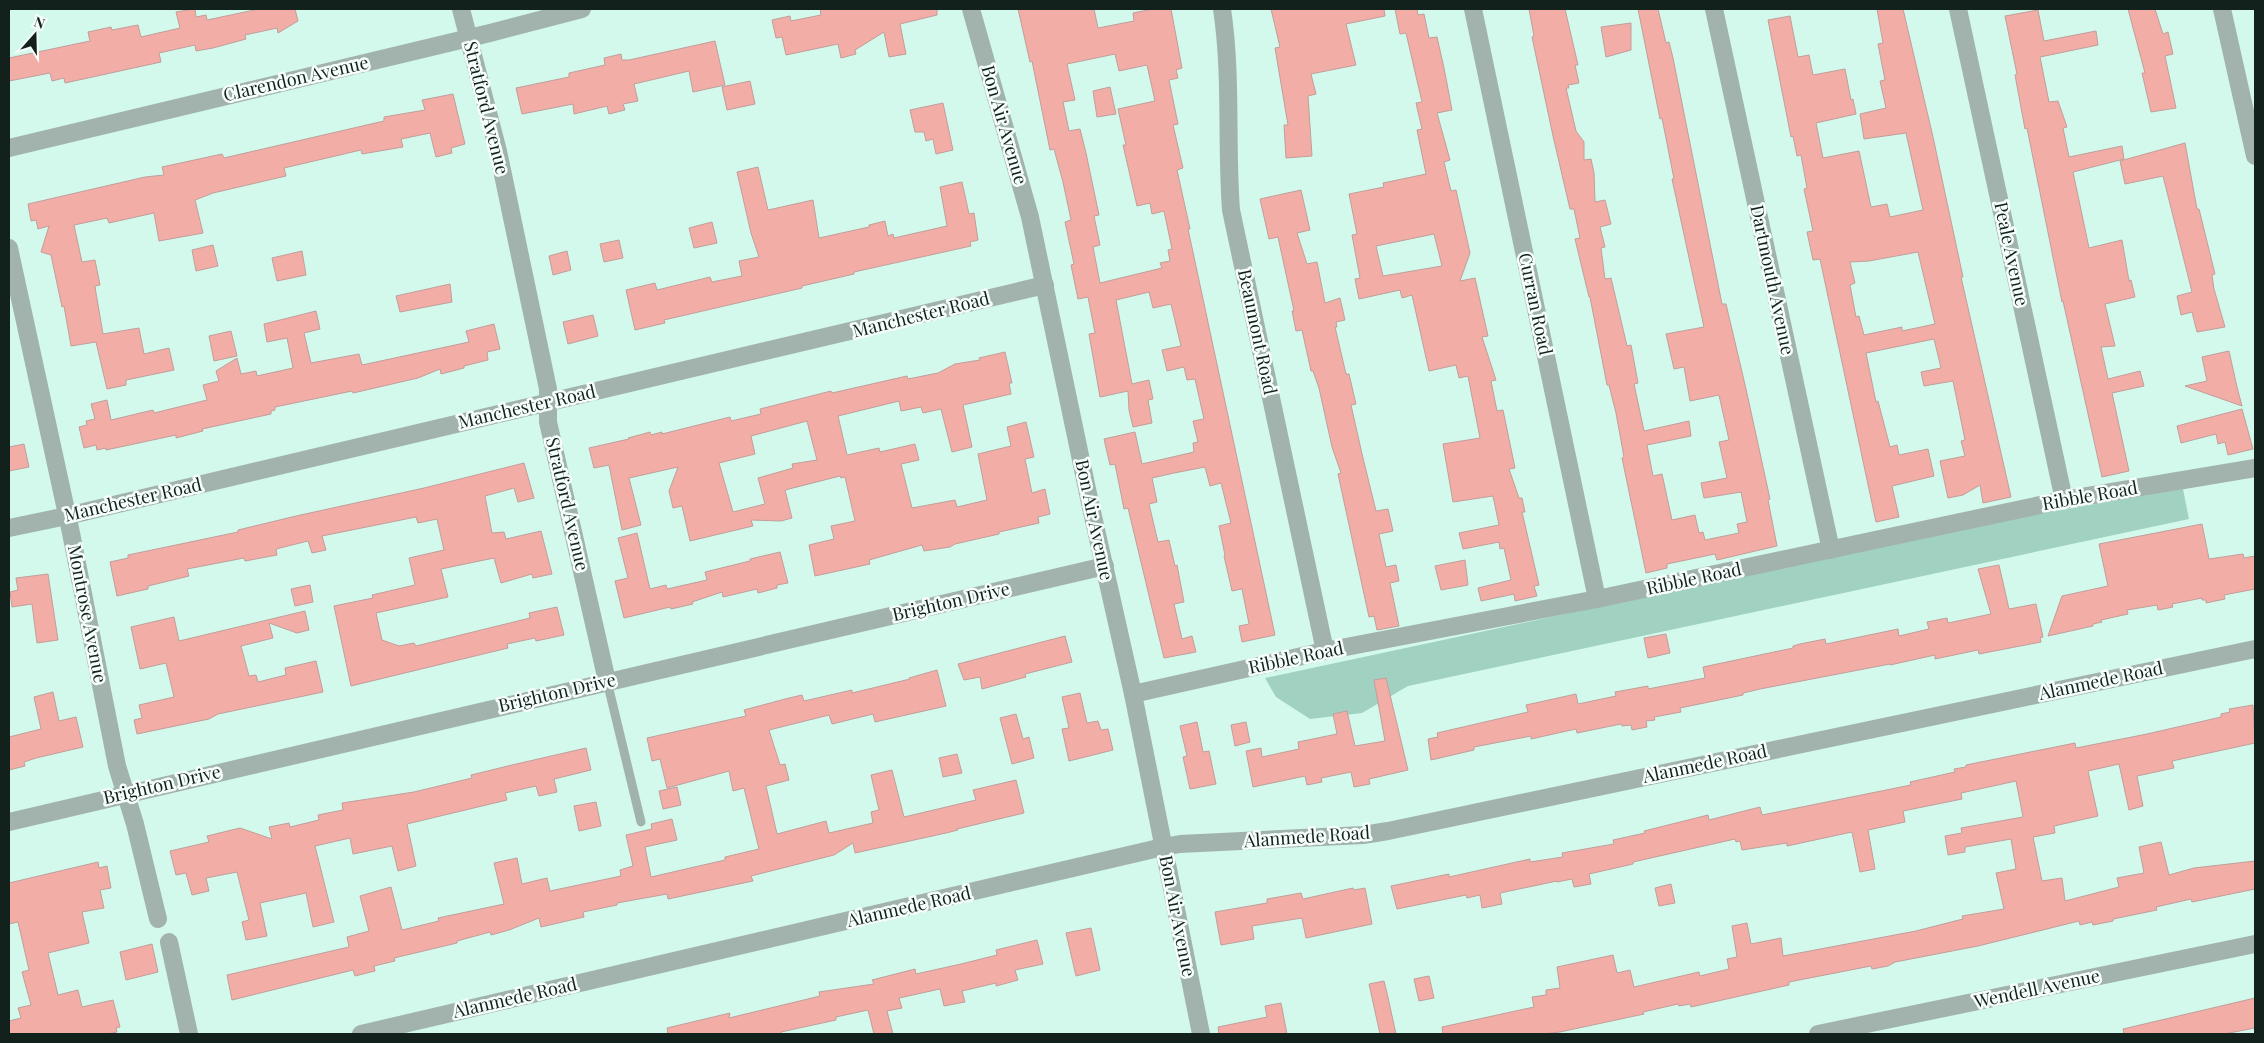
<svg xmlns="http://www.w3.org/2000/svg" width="2264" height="1043" viewBox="0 0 2264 1043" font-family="'Playfair Display',serif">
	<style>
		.green { fill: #a1d1c1 }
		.building { fill: #f2ada7; stroke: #c29e9a; fill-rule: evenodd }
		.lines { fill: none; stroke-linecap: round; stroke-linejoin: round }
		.lane { stroke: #a2b3ad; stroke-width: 9 }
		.street { stroke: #a2b3ad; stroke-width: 18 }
		.labels { text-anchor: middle; stroke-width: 5; stroke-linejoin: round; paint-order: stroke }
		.street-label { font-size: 18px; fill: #13211d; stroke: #f6fefb }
	</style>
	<rect width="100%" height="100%" fill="#d2f9ec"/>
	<polygon class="green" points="2183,489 2189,519 1408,686 1362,713 1310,719 1276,697 1265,678 2004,520"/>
	<g class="building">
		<polygon points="193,9 195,9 196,17 206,15 207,20 259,9 295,9 298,21 278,33 277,28 245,35 246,39 213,48 196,51 195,45 159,53 161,62 65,83 64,78 52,81 50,73 9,81 9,58 90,41 88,32 111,27 112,30 138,25 141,37 180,28 176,12"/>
		<polygon points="820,9 937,9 937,15 900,24 906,54 889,57 884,32 855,50 856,54 841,58 838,44 786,55 782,37 776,38 772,20 790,16 791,21 821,15"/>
		<path d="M 1018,9 L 1094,9 L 1098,28 L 1134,21 L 1133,13 L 1153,9 L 1171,9 L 1182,68 L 1176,70 L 1178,78 L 1169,80 L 1178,124 L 1173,125 L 1183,168 L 1177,170 L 1190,229 L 1188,229 L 1275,635 L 1242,642 L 1239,626 L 1249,624 L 1242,589 L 1232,591 L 1224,556 L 1225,555 L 1219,526 L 1231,523 L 1221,483 L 1210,486 L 1205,467 L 1174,473 L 1152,478 L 1157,502 L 1149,504 L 1158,542 L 1169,540 L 1175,566 L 1177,565 L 1184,602 L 1174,604 L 1182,639 L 1192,636 L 1196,652 L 1164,658 L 1128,508 L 1124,509 L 1115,464 L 1110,465 L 1104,439 L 1135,432 L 1142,464 L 1194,452 L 1193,443 L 1198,442 L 1193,421 L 1204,419 L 1195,379 L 1187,380 L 1184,367 L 1167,371 L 1162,350 L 1181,346 L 1171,304 L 1153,308 L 1149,292 L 1116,300 L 1132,384 L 1149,380 L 1153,399 L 1148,400 L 1152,423 L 1133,427 L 1129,410 L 1128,391 L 1100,397 L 1089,334 L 1095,333 L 1088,297 L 1078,299 L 1071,265 L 1074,264 L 1065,222 L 1071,220 L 1063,182 L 1054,149 L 1050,150 L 1032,61 L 1030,62 ZM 1115,54 L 1119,71 L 1147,65 L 1155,101 L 1118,109 L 1126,145 L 1123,145 L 1137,206 L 1150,203 L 1152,214 L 1164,211 L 1172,249 L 1168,250 L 1170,261 L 1160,263 L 1162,268 L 1100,283 L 1093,247 L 1100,245 L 1094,216 L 1099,215 L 1086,153 L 1080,129 L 1069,131 L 1063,102 L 1075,100 L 1067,64 Z"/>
		<polygon points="1271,9 1384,9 1385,16 1346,24 1356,65 1311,74 1316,94 1308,96 1312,156 1286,158 1284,125 1288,125 1275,48 1280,47"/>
		<path d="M 1395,9 L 1417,9 L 1418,15 L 1424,14 L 1429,38 L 1437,37 L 1444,68 L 1452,110 L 1437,113 L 1450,160 L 1444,162 L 1451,191 L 1456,190 L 1470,253 L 1460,281 L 1475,278 L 1488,336 L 1482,337 L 1496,380 L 1491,381 L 1497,411 L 1503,410 L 1515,468 L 1509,469 L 1519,498 L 1522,498 L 1525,512 L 1522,512 L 1539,585 L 1534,586 L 1537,596 L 1515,601 L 1514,594 L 1481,601 L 1478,588 L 1511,580 L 1504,548 L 1500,549 L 1499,542 L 1463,549 L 1459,533 L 1499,525 L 1493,496 L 1453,502 L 1443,444 L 1480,438 L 1468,376 L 1459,378 L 1456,365 L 1429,371 L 1412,295 L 1402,298 L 1400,290 L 1359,299 L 1355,279 L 1360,278 L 1352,235 L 1357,234 L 1349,194 L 1384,187 L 1383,183 L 1426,174 L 1417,130 L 1422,129 L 1416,103 L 1422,102 L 1406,33 L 1400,34 ZM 1434,234 L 1442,266 L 1383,276 L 1376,246 Z"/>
		<polygon points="1529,9 1565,9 1578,65 1575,65 1579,83 1568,85 1569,88 1566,88 1576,131 1584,142 1584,160 1591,159 1594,173 1595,202 1605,200 1611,224 1600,227 1605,247 1601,248 1605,279 1611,278 1627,346 1631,345 1638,383 1634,384 1644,431 1689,421 1691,436 1647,445 1653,476 1662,474 1672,520 1695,515 1699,533 1703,532 1705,540 1739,533 1737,524 1747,522 1741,492 1704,498 1701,483 1727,478 1719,442 1729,440 1719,395 1690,401 1684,367 1674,369 1666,334 1704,327 1672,179 1674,179 1662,118 1660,119 1638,9 1658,9 1666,43 1669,42 1673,58 1722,304 1726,304 1746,389 1770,499 1768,500 1777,546 1717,560 1715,554 1667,564 1667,568 1646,573 1622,458 1624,457 1616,413 1609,385 1607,385 1590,297 1589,297 1575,239 1580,238 1574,209 1570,209 1553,136 1532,37 1534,36"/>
		<path d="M 1877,9 L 1903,9 L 1933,137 L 1963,277 L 1961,277 L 2011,497 L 1983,503 L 1980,485 L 1963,495 L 1948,498 L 1940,461 L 1965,456 L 1961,441 L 1965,440 L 1953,381 L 1924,386 L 1921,372 L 1941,368 L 1934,339 L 1866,353 L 1876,402 L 1878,401 L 1890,447 L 1897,445 L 1899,455 L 1928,449 L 1934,476 L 1892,486 L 1899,517 L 1876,522 L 1820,259 L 1813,260 L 1807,232 L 1813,231 L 1804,189 L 1807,188 L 1801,155 L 1797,156 L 1793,136 L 1791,137 L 1768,20 L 1790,16 L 1798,57 L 1809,55 L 1813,75 L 1845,69 L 1851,100 L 1853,99 L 1856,114 L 1816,123 L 1823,158 L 1859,151 L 1871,207 L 1887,204 L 1890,217 L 1923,210 L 1906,133 L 1864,139 L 1860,114 L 1886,108 L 1880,81 L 1885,80 L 1878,44 L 1883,43 ZM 1918,252 L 1935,324 L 1902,331 L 1902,327 L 1864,335 L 1859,316 L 1856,317 L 1850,285 L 1855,283 L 1850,262 L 1869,261 Z"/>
		<polygon points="2128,9 2155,9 2163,34 2168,32 2173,54 2165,56 2176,108 2151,112 2142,73 2145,73"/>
		<polygon points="2038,10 2044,41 2096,31 2098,45 2040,57 2049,102 2058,101 2067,127 2063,128 2069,157 2122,146 2124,159 2073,172 2089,248 2122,240 2129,281 2131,280 2135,297 2105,304 2115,346 2101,347 2108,379 2140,371 2144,386 2112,393 2129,471 2102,477 2063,301 2062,302 2027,128 2025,129 2015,75 2017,74 2005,16"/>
		<polygon points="1631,23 1631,50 1606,57 1601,27"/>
		<polygon points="715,41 725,85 693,92 689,71 634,84 638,101 623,104 625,110 609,114 607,106 574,114 573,104 522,114 516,88 569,77 569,73 605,65 604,58 621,54 622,60 629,60"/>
		<polygon points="750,81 755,104 727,110 722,87"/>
		<polygon points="1110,87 1116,114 1097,117 1093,91"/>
		<polygon points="453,94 465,144 451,148 452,153 436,157 430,133 401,139 403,147 362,154 361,150 284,168 286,176 213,193 195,200 203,233 159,241 154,213 109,223 107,218 74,225 82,262 95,260 100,285 95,286 96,293 103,334 139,328 144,354 169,348 174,370 126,380 126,385 107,389 96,342 71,346 64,306 62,307 51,255 41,252 49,226 38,229 36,220 31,221 28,204 145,177 164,175 162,167 222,154 224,158 384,121 384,117 425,110 422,100"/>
		<polygon points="943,103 953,150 936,154 933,139 926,141 924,132 915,132 910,110"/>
		<polygon points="2185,143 2197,209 2199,209 2215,274 2212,275 2214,289 2225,327 2197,332 2192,312 2181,315 2177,296 2192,292 2163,176 2125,184 2120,161"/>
		<polygon points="758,167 768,210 813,200 819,238 869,227 869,225 885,221 888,236 893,234 894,238 947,226 940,187 962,182 969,214 974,213 978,240 970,242 971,246 854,272 854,274 802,286 802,288 664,320 665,323 635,330 626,290 655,283 657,290 710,277 712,282 742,276 739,261 759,257 751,233 737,172"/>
		<polygon points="1301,190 1310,230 1297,233 1307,264 1317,262 1325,303 1340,298 1345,320 1336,322 1337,327 1335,327 1346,374 1349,374 1356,404 1351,405 1362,454 1376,511 1388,509 1393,531 1379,534 1386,567 1396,565 1399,581 1390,583 1399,626 1377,630 1374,616 1369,617 1338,474 1341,473 1332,447 1319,388 1313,371 1311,371 1302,330 1296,331 1292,311 1294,311 1278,237 1269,239 1260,199"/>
		<polygon points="712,222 717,243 694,248 689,228"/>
		<polygon points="619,240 623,258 604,262 600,244"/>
		<polygon points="213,245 218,266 196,271 192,250"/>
		<polygon points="302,251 306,275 277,281 272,258"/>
		<polygon points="567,251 571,270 553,275 549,256"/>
		<polygon points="450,284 452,302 400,312 396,296"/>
		<polygon points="316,311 320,329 304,333 311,363 359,354 362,365 469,342 466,331 494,324 500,349 487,352 488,360 464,366 464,368 441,374 440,369 418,378 353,393 352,391 275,407 275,410 271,411 271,414 202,429 203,431 176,438 176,435 106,450 106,448 97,450 96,445 84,448 79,427 87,425 86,421 95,419 91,404 107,400 111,420 153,410 154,413 207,400 203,385 219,381 216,371 237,358 241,374 256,371 257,376 293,368 287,338 267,342 264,324"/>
		<polygon points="593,315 598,336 568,344 563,322"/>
		<polygon points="231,331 237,356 214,361 209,336"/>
		<polygon points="2229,351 2237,387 2242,406 2185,386 2207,381 2202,357"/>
		<path d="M 1005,352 L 1012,383 L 1009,383 L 1011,394 L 963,405 L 972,447 L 952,452 L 941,409 L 923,413 L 921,407 L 901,411 L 899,401 L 838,416 L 847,455 L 879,448 L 880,452 L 915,444 L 919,460 L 901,464 L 912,508 L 955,500 L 957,507 L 987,500 L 978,454 L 1011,446 L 1007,427 L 1026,422 L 1034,457 L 1025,459 L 1032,493 L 1045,489 L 1050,514 L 1038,517 L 1039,523 L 999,532 L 999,534 L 955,544 L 950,547 L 924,551 L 922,545 L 869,560 L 870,564 L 815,576 L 809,545 L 834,539 L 831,526 L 855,521 L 845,477 L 841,478 L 840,476 L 785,490 L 792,518 L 781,521 L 751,520 L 753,526 L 690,541 L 682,506 L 673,508 L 669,491 L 678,467 L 629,478 L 641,525 L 622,530 L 609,465 L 594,468 L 589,448 L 629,439 L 628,438 L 643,434 L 650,432 L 651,435 L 662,432 L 662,434 L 730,417 L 731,421 L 761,414 L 760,409 L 831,391 L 832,393 L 907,376 L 908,379 L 938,373 L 955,364 L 980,360 L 979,358 ZM 807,421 L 817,460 L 792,464 L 793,468 L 758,478 L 765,504 L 733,512 L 719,463 L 755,454 L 751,436 Z"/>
		<polygon points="2242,409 2253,449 2228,455 2225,442 2218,444 2216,434 2181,443 2177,426"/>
		<polygon points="24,444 29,467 9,471 9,447"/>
		<polygon points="524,463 534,498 518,502 514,488 485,496 492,533 504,532 506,539 541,531 552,574 533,578 532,574 501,583 494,558 441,569 448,597 376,613 382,640 399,646 414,643 416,646 530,618 529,613 557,607 564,635 536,641 535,638 507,644 508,648 351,686 334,606 373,598 372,595 415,585 409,558 444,550 437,519 418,523 416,517 322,536 326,550 312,553 308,541 276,549 277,555 245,561 244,558 187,569 189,576 148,586 148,589 117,596 110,562 128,558 128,555 238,532 238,530 296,516 424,488"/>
		<polygon points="2202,524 2209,559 2243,554 2244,558 2255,556 2255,589 2224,595 2225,599 2206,603 2206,600 2202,600 2202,598 2172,604 2173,607 2158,610 2157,605 2127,610 2128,614 2101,620 2102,622 2093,624 2093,626 2048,636 2062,596 2108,586 2099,544"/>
		<polygon points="637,533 650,589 666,585 667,589 707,580 705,572 750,561 750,559 780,552 788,583 777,585 777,588 758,593 757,589 723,597 722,592 692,602 693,604 671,609 670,607 624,618 615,581 628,578 618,538"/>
		<polygon points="1465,560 1468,585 1441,590 1435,566"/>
		<polygon points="1999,565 2009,609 2036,604 2043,637 2040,638 2041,642 1979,654 1978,650 1935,659 1935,655 1890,665 1890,664 1760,689 1743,693 1743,695 1680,708 1681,712 1654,717 1655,720 1646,721 1647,727 1632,730 1631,725 1622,726 1621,724 1577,733 1576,729 1531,739 1531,736 1474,747 1474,750 1431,760 1428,739 1438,737 1437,733 1528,712 1526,705 1576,694 1578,704 1616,696 1615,692 1648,686 1648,689 1705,678 1703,667 1793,648 1793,646 1800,644 1825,639 1826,644 1898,629 1899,636 1929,629 1927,622 1947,618 1948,623 1991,614 1978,569"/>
		<polygon points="48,574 58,640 37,643 32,604 12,607 10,592 18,590 16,578"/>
		<polygon points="310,585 313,602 295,606 291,589"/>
		<polygon points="305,611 309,630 297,633 269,623 273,638 241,646 249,676 256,675 258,682 286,675 285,668 316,661 323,692 218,714 209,719 137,734 134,720 142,718 139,705 174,697 166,663 140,669 131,627 174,617 179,641"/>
		<polygon points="1666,634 1670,653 1648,658 1644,638"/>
		<polygon points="1065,636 1072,662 1025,674 1026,677 982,689 980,677 964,680 958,664"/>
		<polygon points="937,670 946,706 875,722 873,714 832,724 829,715 769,730 780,765 785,764 789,780 766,786 777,834 826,821 829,833 873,823 871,812 879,810 871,775 892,770 904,817 976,800 973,790 1016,780 1024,813 957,829 958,830 946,833 855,853 853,843 834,855 751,876 753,881 668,899 667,894 617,903 617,905 583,912 584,917 541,927 539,918 509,930 491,935 490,932 457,941 457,943 394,958 395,961 374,966 375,971 355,976 353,970 232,1000 227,975 349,947 347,937 369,931 360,896 391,887 402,930 439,921 438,918 504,904 494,863 517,858 522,884 547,878 550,891 621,876 620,870 633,866 626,835 652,829 651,824 672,819 677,840 645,847 651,877 725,860 725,857 759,849 744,788 733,791 729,771 667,788 660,759 652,761 647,738 746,716 744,710 785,699 802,695 804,701 852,690 852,693 910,679 909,678"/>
		<polygon points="1386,678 1408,770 1369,779 1370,784 1354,787 1351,772 1321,778 1322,782 1307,785 1305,776 1253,787 1246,751 1261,748 1262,757 1299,749 1298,742 1337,734 1333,714 1347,711 1355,746 1385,741 1374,680"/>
		<polygon points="53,692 59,721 76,717 83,747 36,758 24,762 25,766 9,770 9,737 41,729 34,697"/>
		<polygon points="1080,693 1087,723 1098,721 1101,730 1108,729 1113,750 1069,761 1062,729 1069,728 1062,697"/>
		<polygon points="2253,705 2255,743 2172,761 2174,768 2137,776 2143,806 2129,810 2119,764 2088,771 2098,816 2054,826 2055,833 2033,837 2042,881 2062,878 2065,901 2119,887 2117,878 2144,873 2139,847 2161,842 2169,875 2194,868 2255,861 2255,889 2192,902 2191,899 2156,907 2157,910 2113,919 2113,921 2093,925 2092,922 2080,925 2079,921 1978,946 1895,962 1888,966 1872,969 1871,966 1789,982 1789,985 1691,1007 1690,1004 1679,1006 1678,1004 1643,1012 1644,1014 1560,1032 1542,1034 1443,1034 1442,1027 1534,1007 1532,997 1546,995 1546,990 1560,988 1557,967 1613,955 1617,973 1630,970 1634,987 1699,972 1700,976 1729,969 1727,959 1737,957 1732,926 1747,923 1751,944 1781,938 1783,956 1916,931 1963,919 1962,916 2004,909 1996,873 2016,869 2011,839 1965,847 1965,852 1948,855 1945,836 1962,833 1961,828 2023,817 2016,781 1961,793 1962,799 1903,811 1905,822 1868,830 1875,869 1860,872 1852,832 1787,846 1787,843 1742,850 1740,841 1736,842 1735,839 1633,862 1633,864 1589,874 1591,884 1574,887 1572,879 1557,882 1557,881 1500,893 1502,904 1482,908 1480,895 1467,898 1466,895 1397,909 1391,886 1449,874 1449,877 1530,859 1530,862 1563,857 1562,853 1614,844 1613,840 1645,833 1644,831 1708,815 1709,820 1760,807 1762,815 1911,785 1910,782 1955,772 1954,769 1966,767 1966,765 2075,743 2076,748 2147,734 2221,717 2221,714 2230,712 2229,709"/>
		<polygon points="1016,714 1023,739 1029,737 1034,758 1012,764 1000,718"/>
		<polygon points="1197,722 1203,752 1209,751 1216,784 1190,789 1183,757 1187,756 1180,726"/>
		<polygon points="1246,722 1250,742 1235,746 1231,725"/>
		<polygon points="586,748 591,770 554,779 557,792 539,796 536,786 505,793 507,800 407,824 416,866 398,871 392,846 353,854 350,838 315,846 334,922 313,927 306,893 260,903 267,936 246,940 242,922 249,920 237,872 206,878 209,891 192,895 186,873 176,875 170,851 209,842 207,836 240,828 272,839 269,827 289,823 290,827 319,820 318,815 343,810 342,803 414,792 472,778 471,775 512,765"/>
		<polygon points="957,754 962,773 943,777 939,758"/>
		<polygon points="677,787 681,805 663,809 659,791"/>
		<polygon points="596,802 601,826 579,831 574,806"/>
		<polygon points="98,862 99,868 107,866 111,888 100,890 104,908 82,912 89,943 48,953 58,995 78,990 82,1007 113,1000 120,1027 116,1028 117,1032 107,1034 9,1034 9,1021 21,1018 18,1008 31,1005 22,972 29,970 18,922 9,924 9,883"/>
		<polygon points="1671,884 1675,903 1659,906 1655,888"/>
		<polygon points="1353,888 1354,890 1365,888 1372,924 1306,938 1302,918 1252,926 1254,939 1221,945 1215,912 1267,903 1267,899 1301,893 1303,899"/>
		<polygon points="1091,928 1100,970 1076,976 1066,933"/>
		<polygon points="1037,940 1043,964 1015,970 1018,980 996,986 996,983 962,991 965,1002 944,1006 940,989 899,998 902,1008 887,1011 893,1034 874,1034 868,1010 836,1017 836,1020 781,1032 781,1034 668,1034 667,1028 730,1013 729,1018 812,998 820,996 819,992 874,984 872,980 915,969 916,974 961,964 997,955 996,950"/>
		<polygon points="152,944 158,972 126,980 120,952"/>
		<polygon points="1429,976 1434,998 1419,1001 1414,979"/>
		<polygon points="1384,981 1387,993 1396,1034 1380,1034 1369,984"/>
		<polygon points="2255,998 2255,1028 2224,1034 2124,1034 2123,1029"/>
		<polygon points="1281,1003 1287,1034 1219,1034 1218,1027 1267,1017 1265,1006"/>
	</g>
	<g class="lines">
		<polyline class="lane" points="607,681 641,822"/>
		<g class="street">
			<polyline points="461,9 498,151 548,389 548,422 607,681"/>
			<polyline points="971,9 1030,217 1090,503 1133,694 1201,1034"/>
			<path d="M 1222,9 C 1232,75 1226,143 1231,210 L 1325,651"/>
			<polyline points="1473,9 1597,599"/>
			<polyline points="1714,9 1831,550"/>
			<polyline points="1958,9 2064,500"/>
			<polyline points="2222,9 2255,156"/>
			<polyline points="9,148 490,33 582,9"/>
			<polyline points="9,248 71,533 117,766 135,824 158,919"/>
			<path d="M 9,528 L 67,516 C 393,438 719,363 1045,285"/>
			<polyline points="1133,694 1325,651 1597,599 2064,500 2255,468"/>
			<polyline points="9,822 1105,566"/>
			<polyline points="169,942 189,1034"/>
			<polyline points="361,1034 1163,847 1180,844 1363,835 1388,831 2255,649"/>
			<polyline points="1818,1034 2255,944"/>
		</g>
	</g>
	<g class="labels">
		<g class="street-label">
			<text transform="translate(296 79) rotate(-13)" y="6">Clarendon Avenue</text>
			<text transform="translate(486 108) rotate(76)" y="6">Stratford Avenue</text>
			<text transform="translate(1004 125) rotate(74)" y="6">Bon Air Avenue</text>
			<text transform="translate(2011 254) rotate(78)" y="6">Peale Avenue</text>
			<text transform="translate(1772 280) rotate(78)" y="6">Dartmouth Avenue</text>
			<text transform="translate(1535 304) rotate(78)" y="6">Curran Road</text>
			<text transform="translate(921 315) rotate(-14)" y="6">Manchester Road</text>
			<text transform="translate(1257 332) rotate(78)" y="6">Beaumont Road</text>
			<text transform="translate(527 407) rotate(-13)" y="6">Manchester Road</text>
			<text transform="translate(2090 496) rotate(-10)" y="6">Ribble Road</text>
			<text transform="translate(133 500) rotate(-13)" y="6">Manchester Road</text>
			<text transform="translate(567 504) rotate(77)" y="6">Stratford Avenue</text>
			<text transform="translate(1094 520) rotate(78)" y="6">Bon Air Avenue</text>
			<text transform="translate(1694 579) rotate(-12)" y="6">Ribble Road</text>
			<text transform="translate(951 602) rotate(-13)" y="6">Brighton Drive</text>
			<text transform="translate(87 614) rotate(79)" y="6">Montrose Avenue</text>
			<text transform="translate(1296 658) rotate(-12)" y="6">Ribble Road</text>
			<text transform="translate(2101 681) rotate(-12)" y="6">Alanmede Road</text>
			<text transform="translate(557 693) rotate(-13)" y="6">Brighton Drive</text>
			<text transform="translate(1705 764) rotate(-12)" y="6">Alanmede Road</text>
			<text transform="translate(162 785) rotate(-13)" y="6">Brighton Drive</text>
			<text transform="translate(1307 837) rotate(-4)" y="6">Alanmede Road</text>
			<text transform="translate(909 907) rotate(-13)" y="6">Alanmede Road</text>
			<text transform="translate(1177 916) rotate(79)" y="6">Bon Air Avenue</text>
			<text transform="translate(2037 989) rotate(-12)" y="6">Wendell Avenue</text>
			<text transform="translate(515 998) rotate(-13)" y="6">Alanmede Road</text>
		</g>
	</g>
	<rect width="2264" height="1043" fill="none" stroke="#13211d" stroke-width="20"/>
	<g transform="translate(35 35) rotate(20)" stroke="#f6fefb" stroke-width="4" paint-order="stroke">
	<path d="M0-4L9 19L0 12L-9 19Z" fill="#13211d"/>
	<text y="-8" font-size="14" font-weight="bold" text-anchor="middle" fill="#13211d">N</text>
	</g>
</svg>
